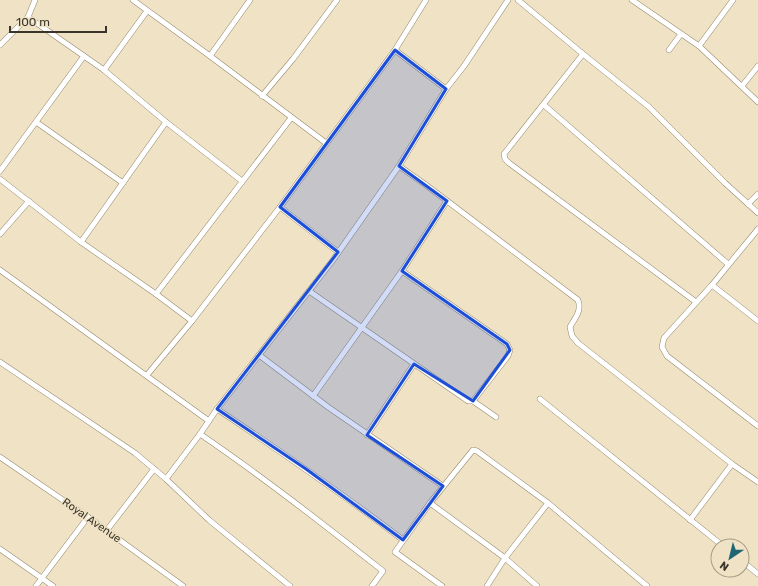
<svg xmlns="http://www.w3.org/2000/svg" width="758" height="586" viewBox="0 0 758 586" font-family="Rubik,sans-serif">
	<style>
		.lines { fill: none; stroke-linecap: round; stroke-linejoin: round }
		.street-casing { stroke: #95896e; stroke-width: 6 }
		.street { stroke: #fff; stroke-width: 5 }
		.marked { fill: #1d4ed8; fill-opacity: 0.2; stroke: #1d4ed8; stroke-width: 3; stroke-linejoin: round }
		.labels { text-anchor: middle; stroke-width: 3; stroke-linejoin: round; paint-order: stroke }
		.street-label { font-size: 11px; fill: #3a352a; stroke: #efe2c5 }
	</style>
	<rect width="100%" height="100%" fill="#efe2c5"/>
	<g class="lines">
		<defs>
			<g id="street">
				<polyline points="133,0 210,56 326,143"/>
				<polyline points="518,0 583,54 649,107 725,183 758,213"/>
				<polyline points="632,0 699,46 758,102"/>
				<polyline points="28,17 104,70 166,122 242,181"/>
				<polyline points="0,45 28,17 35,0"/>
				<polyline points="699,46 733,0"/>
				<polyline points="395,50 446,89"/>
				<polyline points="669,50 681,34"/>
				<polyline points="583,54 504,154 505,159 509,163 696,302"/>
				<polyline points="210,56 250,0"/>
				<polyline points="104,70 147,11"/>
				<polyline points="742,86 758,66"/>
				<polyline points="262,96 293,59 337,0"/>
				<polyline points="544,105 728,264"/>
				<polyline points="36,122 123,183"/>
				<path d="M 399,166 L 426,185 L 578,300 C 582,311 575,318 570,327 L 572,336 L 578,343 L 732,464 L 758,482"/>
				<polyline points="0,171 84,56"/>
				<polyline points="0,179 81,242 156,294 192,321"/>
				<polyline points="748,204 758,194"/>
				<polyline points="280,207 338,252"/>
				<polyline points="758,229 712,285 664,338 662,347 667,356 758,426"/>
				<polyline points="0,234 29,201"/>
				<polyline points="81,242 166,122"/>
				<polyline points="0,270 209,421"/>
				<polyline points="402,271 507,344 510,350 508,356 473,401"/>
				<polyline points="712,285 758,321"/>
				<polyline points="309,291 468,401 473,401 496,417"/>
				<polyline points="156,294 291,118"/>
				<polyline points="259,355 328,407 443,486"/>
				<polyline points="0,362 135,453 166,479"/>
				<polyline points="147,375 192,321 280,207 395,50 426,0"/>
				<polyline points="313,396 402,271 447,201"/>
				<polyline points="540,399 723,546"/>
				<path d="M 217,409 C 280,451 343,494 403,540"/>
				<path d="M 200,434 C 263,477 323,524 383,571 L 372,586"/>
				<polyline points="367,435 414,364"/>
				<polyline points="0,457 92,520 183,586"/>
				<polyline points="430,503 505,558 537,586"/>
				<polyline points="690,520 732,464"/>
				<polyline points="107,530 154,469"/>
				<polyline points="0,549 53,586"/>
				<polyline points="742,561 758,574"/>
				<polyline points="36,586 88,517"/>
				<polyline points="290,586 209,520 166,479 200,434 217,409 333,260 399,166 446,89 464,66 508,0"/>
				<polyline points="442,586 395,552 430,503 473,450 477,451 548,503 647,586"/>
				<polyline points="487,586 505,558 548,503"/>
			</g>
		</defs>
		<use href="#street" class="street-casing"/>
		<use href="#street" class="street"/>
	</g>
	<path class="marked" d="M 395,50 L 446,89 L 399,166 L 447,201 L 402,271 L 507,344 L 510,350 L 473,401 L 414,364 L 367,435 L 443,486 L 403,540 L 306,469 L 217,409 L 338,252 L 280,207 Z"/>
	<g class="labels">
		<g class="street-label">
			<text transform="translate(92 520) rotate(35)" y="4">Royal Avenue</text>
		</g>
	</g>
	<g transform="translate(730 558) rotate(215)"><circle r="19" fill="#efe2c5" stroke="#a79d87"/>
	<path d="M0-3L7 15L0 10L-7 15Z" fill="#1f6675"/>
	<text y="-6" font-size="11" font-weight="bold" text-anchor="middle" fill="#3a352a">N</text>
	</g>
	<path d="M10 26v6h96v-6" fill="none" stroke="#3a352a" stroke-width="2"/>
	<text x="16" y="26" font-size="12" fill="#3a352a" stroke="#efe2c5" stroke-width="3" paint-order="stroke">100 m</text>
</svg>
